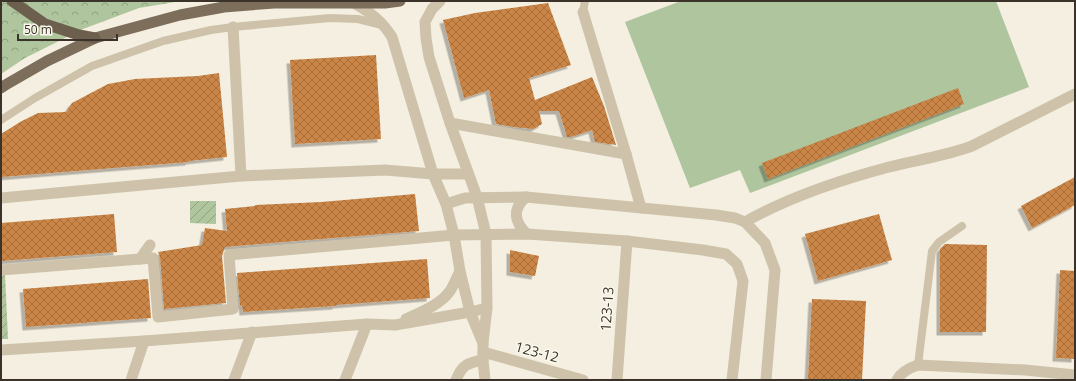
<svg xmlns="http://www.w3.org/2000/svg" width="1076" height="381" viewBox="0 0 1076 381" font-family="'Open Sans',sans-serif">
	<style>
		.park { fill: url(#park-crowns) }
		.garden { fill: url(#garden-furrows) }
		.pitch { fill: #afc59e }
		.building { fill: url(#building-cross-hatch); filter: url(#shadow) }
		.lines { fill: none; stroke-linecap: round; stroke-linejoin: round }
		.service { stroke: #cec3aa; stroke-width: 8 }
		.minor { stroke: #cec3aa; stroke-width: 11 }
		.tertiary { stroke: #cec3aa; stroke-width: 11 }
		.primary { stroke: #7d6e5b; stroke-width: 11 }
		.trunk { stroke: #6c5f4e; stroke-width: 11 }
		.labels { text-anchor: middle; stroke-width: 3; stroke-linejoin: round; paint-order: stroke }
		.street-label { font-size: 14px; fill: #3b332a; stroke: #fbf8ed }
	</style>
	<defs>
		<pattern id="park-crowns" width="20" height="18" patternUnits="userSpaceOnUse"><rect width="20" height="18" fill="#afc59e"/><path d="M2 6a3 3 0 1 1 6 0M12 15a3 3 0 1 1 6 0" fill="none" stroke="#90a181"/></pattern>
		<pattern id="garden-furrows" width="10" height="10" patternUnits="userSpaceOnUse"><rect width="10" height="10" fill="#afc59e"/><path d="M-1 1l2-2M0 10L10 0M9 11l2-2" fill="none" stroke="#90a181"/></pattern>
		<pattern id="building-cross-hatch" width="8" height="8" patternUnits="userSpaceOnUse"><rect width="8" height="8" fill="#cb8647"/><path d="M0 0l8 8M0 8l8-8" fill="none" stroke="#a66e3b"/></pattern>
		<filter id="shadow"><feDropShadow dx="-3.5" dy="3.5" stdDeviation="0" flood-color="#0004"/></filter>
	</defs>
	<rect width="100%" height="100%" fill="#f4efe0"/>
	<polygon class="park" points="1,1 181,1 139,8 83,29 25,58 1,74"/>
	<g class="garden">
		<polygon points="190,201 216,201 216,224 190,223"/>
		<polygon points="5,275 8,339 1,339 1,276"/>
	</g>
	<polygon class="pitch" points="681,1 996,1 1029,87 750,193 740,170 690,188 625,22"/>
	<g class="building">
		<polygon points="548,3 571,65 529,78 535,100 592,77 604,106 616,145 595,142 592,130 571,137 567,137 559,111 539,111 542,124 533,129 513,127 496,124 489,90 464,98 443,20 475,13"/>
		<polygon points="376,55 381,139 295,144 290,60"/>
		<polygon points="219,73 227,157 189,161 189,162 1,177 1,134 20,122 38,113 66,112 72,103 108,84 135,79 198,76"/>
		<polygon points="958,88 964,104 768,179 762,163"/>
		<polygon points="1075,177 1075,205 1032,228 1021,206"/>
		<polygon points="415,194 419,231 225,247 222,256 226,303 164,309 160,257 158,252 202,245 205,228 227,231 225,209 255,206 255,205 321,202"/>
		<polygon points="114,214 117,252 2,261 1,223"/>
		<polygon points="879,214 892,260 818,281 805,234"/>
		<polygon points="945,244 987,245 986,332 940,332 940,249"/>
		<polygon points="510,250 539,256 535,276 510,272"/>
		<polygon points="427,259 430,298 336,305 336,306 243,312 242,305 240,306 237,273"/>
		<polygon points="1060,270 1075,271 1075,359 1056,358"/>
		<polygon points="148,279 151,318 26,327 23,289"/>
		<polygon points="812,299 866,301 862,380 808,379"/>
	</g>
	<g class="lines">
		<g class="service">
			<polyline points="583,12 585,1"/>
			<polyline points="1,120 35,98 92,66 163,41 211,30 233,27 330,18 358,19 382,25"/>
			<polyline points="918,365 932,251 939,242 962,226"/>
		</g>
		<g class="minor">
			<polyline points="583,12 626,154 641,208"/>
			<polyline points="233,27 241,176"/>
			<polyline points="450,123 626,154"/>
			<polyline points="1,198 241,176 385,170 433,174 468,174"/>
			<path d="M 745,222 C 789,197 840,180 889,167 C 917,160 945,156 972,146 L 1075,94"/>
			<polyline points="140,259 150,245"/>
			<polyline points="1,270 153,258 158,317 233,309 229,255 454,235"/>
			<polyline points="483,352 583,380"/>
			<polyline points="131,380 144,341"/>
			<polyline points="234,380 252,332"/>
			<path d="M 456,380 C 462,365 467,363 483,360"/>
			<polyline points="617,380 627,241"/>
			<path d="M 897,380 C 901,372 909,368 918,365 L 1025,370 L 1075,375"/>
		</g>
		<g class="tertiary">
			<polyline points="440,1 432,9 425,22 426,38 429,57 450,123 477,197 486,234 487,308 483,343 483,360 485,380"/>
			<path d="M 354,3 C 371,13 381,20 392,37 L 433,174 L 446,204 L 454,235 L 460,271 L 470,312 L 483,343"/>
			<path d="M 526,197 C 512,209 514,222 527,234"/>
			<polyline points="446,204 465,198 526,197 716,215 735,218 745,222 765,243 775,270 766,380"/>
			<polyline points="454,235 527,234 627,241 703,250 726,254 737,264 743,281 732,380"/>
			<path d="M 406,319 C 421,312 440,305 450,291 C 454,285 457,277 460,271"/>
			<polyline points="1,350 144,341 367,324 395,325 470,312 487,308"/>
			<polyline points="345,380 367,324"/>
		</g>
		<polyline class="primary" points="1,88 7,84 47,61 95,38 180,15 224,7 274,3 385,3 400,1"/>
		<polyline class="trunk" points="12,1 45,24 79,35 95,38"/>
	</g>
	<g class="labels">
		<g class="street-label">
			<text transform="translate(607 309) rotate(-86)" y="5">123-13</text>
			<text transform="translate(537 352) rotate(15)" y="5">123-12</text>
		</g>
	</g>
	<rect width="1076" height="381" fill="none" stroke="#3b332a" stroke-width="4"/>
	<path d="M18 34v6h99v-6" fill="none" stroke="#3b332a" stroke-width="2"/>
	<text x="24" y="34" font-size="12" fill="#3b332a" stroke="#fbf8ed" stroke-width="3" paint-order="stroke">50 m</text>
</svg>
